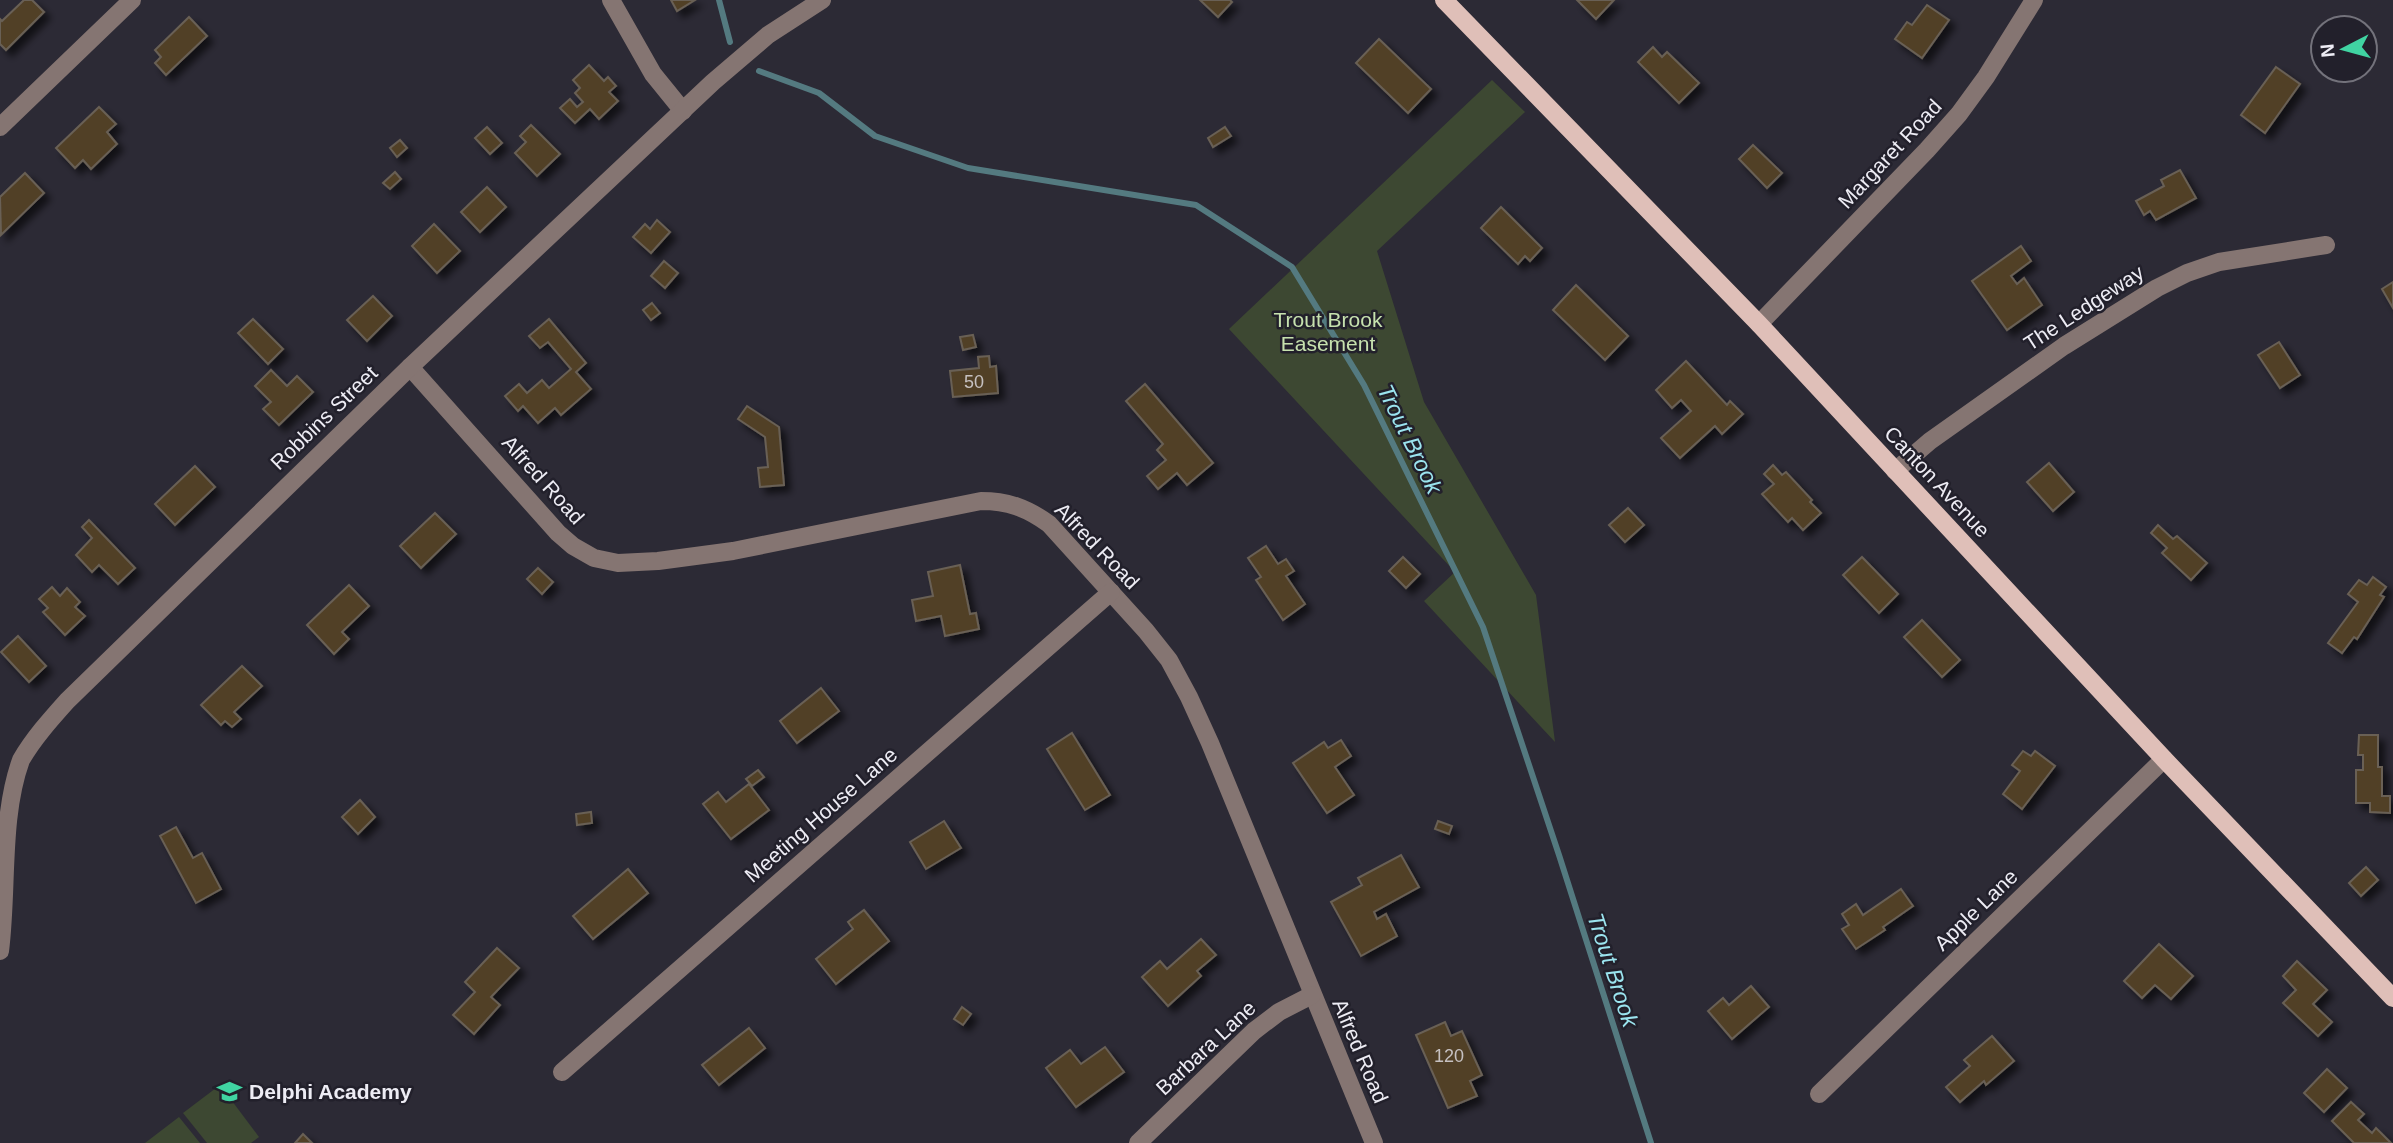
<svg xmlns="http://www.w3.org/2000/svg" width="2393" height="1143" viewBox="0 0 2393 1143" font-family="Helvetica,sans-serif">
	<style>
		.green { fill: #3d4832 }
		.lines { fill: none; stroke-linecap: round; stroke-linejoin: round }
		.stream { stroke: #547a80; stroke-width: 6 }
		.building { fill: #514028; stroke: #696055; stroke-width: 2; filter: url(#shadow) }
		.minor { stroke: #857572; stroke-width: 18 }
		.major { stroke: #dfbfb8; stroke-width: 18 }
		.labels { text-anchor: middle; stroke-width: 5; stroke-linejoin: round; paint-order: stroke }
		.number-label { font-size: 18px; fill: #c6c1c1 }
		.street-label { font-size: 21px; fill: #edecf4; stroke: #22202b }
		.park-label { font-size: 21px; fill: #c6e1ae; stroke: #22202b }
		.poi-label { font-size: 21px; font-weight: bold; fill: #edecf4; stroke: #22202b; text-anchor: start }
		.water-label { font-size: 23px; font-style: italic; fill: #9be4ef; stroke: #22202b }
	</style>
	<defs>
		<filter id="shadow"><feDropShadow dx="6" dy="6" stdDeviation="3.5" flood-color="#0009"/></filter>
	</defs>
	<rect width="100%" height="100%" fill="#2c2a35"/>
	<g class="green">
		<polygon points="1492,80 1525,112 1377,251 1424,402 1536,595 1555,742 1424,601 1455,572 1229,329"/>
		<polygon points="220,1085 259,1137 251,1143 207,1143 183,1113"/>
		<polygon points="179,1117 200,1143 145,1143"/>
	</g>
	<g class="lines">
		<g class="stream">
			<polyline points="719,0 730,42"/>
			<polyline points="759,71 819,93 875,136 968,168 1196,205 1292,267 1364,385 1483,627 1559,855 1651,1143"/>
		</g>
	</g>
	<g class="building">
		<polygon points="24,0 32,0 44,12 6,50 0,44 0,19 2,21"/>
		<polygon points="671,0 695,0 677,11"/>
		<polygon points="1200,0 1230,0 1232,2 1218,17"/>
		<polygon points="1577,0 1614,0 1596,19"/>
		<polygon points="1927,5 1949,20 1922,58 1895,39 1907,22 1912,25"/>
		<polygon points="189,17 207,36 166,75 155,63 161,57 155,50"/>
		<polygon points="1379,39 1431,89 1408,113 1356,63"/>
		<polygon points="1653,47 1662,57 1667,52 1699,83 1679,103 1638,62"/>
		<polygon points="589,65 604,81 608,77 616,86 609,92 618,101 599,119 590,109 575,123 560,108 570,99 577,107 583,102 575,93 580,88 573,80"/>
		<polygon points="2276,67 2300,84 2265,133 2241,115"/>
		<polygon points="99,107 116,124 107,132 117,144 91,169 83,160 75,168 56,148"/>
		<polygon points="531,125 560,154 537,176 515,153 526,142 520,136"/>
		<polygon points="487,127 502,143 490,154 475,138"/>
		<polygon points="1225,127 1231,136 1213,147 1208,138"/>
		<polygon points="400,140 407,148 397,157 390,148"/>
		<polygon points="1753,145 1782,173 1767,188 1739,159"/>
		<polygon points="2180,170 2196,198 2156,220 2150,211 2144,215 2136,201 2164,186 2161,180"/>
		<polygon points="395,172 401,179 390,189 383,183"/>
		<polygon points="25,173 44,193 1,235 0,197"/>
		<polygon points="487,187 506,207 480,232 461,212"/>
		<polygon points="1501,207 1542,248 1530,261 1525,256 1518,264 1481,228"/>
		<polygon points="657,220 670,232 651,253 633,237 645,224 650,229"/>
		<polygon points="434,224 460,251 437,273 412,246"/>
		<polygon points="2021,246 2031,261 2011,276 2017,284 2024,278 2042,305 2007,330 1972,281"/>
		<polygon points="664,261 678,273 665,288 651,276"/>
		<polygon points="2393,282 2393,308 2382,289"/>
		<polygon points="1576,285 1628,336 1605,360 1553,310"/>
		<polygon points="373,296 392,316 367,341 347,320"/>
		<polygon points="652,303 660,313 651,320 643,310"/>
		<polygon points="253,319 283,349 268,364 238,333"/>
		<polygon points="549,319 586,363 576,372 591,389 561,415 555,408 538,423 523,406 518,411 505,396 519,384 527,393 542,380 549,388 571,369 548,342 540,348 529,336"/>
		<polygon points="973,335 976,347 963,350 960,337"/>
		<polygon points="2279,342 2300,375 2280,388 2258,355"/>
		<polygon points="989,356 990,367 996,366 998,393 953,397 950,371 979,368 978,357"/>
		<polygon points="1686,361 1727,405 1730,401 1743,414 1722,434 1715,426 1680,458 1661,438 1691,411 1681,400 1672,408 1656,390"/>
		<polygon points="271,370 287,386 297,376 313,392 279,425 263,409 271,402 255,386"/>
		<polygon points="1145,384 1213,463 1187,485 1177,473 1158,489 1147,476 1166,460 1157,450 1163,444 1126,401"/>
		<polygon points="747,406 779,427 784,485 760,487 758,468 768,467 765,437 738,419"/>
		<polygon points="2049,463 2074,492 2053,511 2027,482"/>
		<polygon points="1773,465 1782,475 1786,472 1812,500 1810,502 1821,513 1803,530 1792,518 1788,522 1762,494 1774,484 1764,474"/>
		<polygon points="195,466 215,487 175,525 155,504"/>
		<polygon points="1628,508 1644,525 1625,542 1609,525"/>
		<polygon points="435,513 456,534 421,568 400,546"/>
		<polygon points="89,520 135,568 118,584 99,565 92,572 76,555 92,538 82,527"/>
		<polygon points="2158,525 2173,539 2177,536 2207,563 2191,580 2162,553 2167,548 2151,533"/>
		<polygon points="1266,546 1278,564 1286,559 1294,571 1286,576 1305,604 1283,620 1256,580 1261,577 1248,558"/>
		<polygon points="1403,557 1420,574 1406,588 1389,571"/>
		<polygon points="1862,557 1898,594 1879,613 1843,575"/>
		<polygon points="960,565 970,614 976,613 979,629 945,636 941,616 916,621 912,600 933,596 928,572"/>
		<polygon points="538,568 553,582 542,594 527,579"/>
		<polygon points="2373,577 2386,587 2380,595 2384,597 2357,639 2354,637 2342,653 2328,643 2358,602 2348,594 2359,580 2367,585"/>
		<polygon points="349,585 369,606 342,632 349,639 334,654 307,625"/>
		<polygon points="52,587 60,596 67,588 80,602 75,607 85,616 65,635 43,612 48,608 39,599"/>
		<polygon points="1922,620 1960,660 1942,677 1904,637"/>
		<polygon points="18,636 46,666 29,682 1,652"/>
		<polygon points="242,666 262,686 234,712 241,719 232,727 225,721 221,725 201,705"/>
		<polygon points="821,688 839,711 797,743 780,721"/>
		<polygon points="1072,733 1110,795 1085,810 1047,749"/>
		<polygon points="2359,735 2378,735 2378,767 2382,767 2382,796 2390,796 2390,813 2370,812 2370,803 2356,803 2356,770 2363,770 2363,755 2358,755"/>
		<polygon points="1341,740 1351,756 1335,767 1354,795 1327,813 1293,763 1324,742 1328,748"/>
		<polygon points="2023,751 2031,756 2035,751 2055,766 2022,809 2003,794 2020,771 2012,765"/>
		<polygon points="758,770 764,777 752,786 746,779"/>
		<polygon points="749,784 769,810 731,839 703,804 718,792 726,802"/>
		<polygon points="360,800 375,817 358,834 342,817"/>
		<polygon points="591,812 592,823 577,825 576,814"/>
		<polygon points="944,821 961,848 926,869 910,842"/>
		<polygon points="1438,821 1452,826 1449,834 1435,829"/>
		<polygon points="176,827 193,858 202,853 221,889 196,903 160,836"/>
		<polygon points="1401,855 1419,887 1374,912 1377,919 1386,914 1397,936 1361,956 1331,902 1362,885 1358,878"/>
		<polygon points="2366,867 2378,880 2361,896 2349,883"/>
		<polygon points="628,869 648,893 593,939 573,916"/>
		<polygon points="1901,889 1913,906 1883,927 1885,930 1856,949 1842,929 1849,925 1842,914 1856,904 1863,915"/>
		<polygon points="864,910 889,941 836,984 816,959 853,929 848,922"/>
		<polygon points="1201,939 1216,955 1197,971 1201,976 1168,1006 1142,977 1160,961 1167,969"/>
		<polygon points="2159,944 2193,976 2171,999 2155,985 2142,998 2124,981"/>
		<polygon points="497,948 519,968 491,997 500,1005 474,1034 453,1015 475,992 465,982"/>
		<polygon points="2297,961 2327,990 2313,1004 2332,1022 2318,1036 2283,1003 2296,990 2283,976"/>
		<polygon points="1751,986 1769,1007 1732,1039 1708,1011 1723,998 1729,1005"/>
		<polygon points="962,1007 971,1014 963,1025 954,1019"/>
		<polygon points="1445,1022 1451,1036 1462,1031 1482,1075 1470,1081 1477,1096 1448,1108 1416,1035"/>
		<polygon points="749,1028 765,1048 719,1085 702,1065"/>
		<polygon points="1992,1036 2014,1061 1986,1085 1984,1081 1960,1102 1946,1087 1970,1066 1964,1060"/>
		<polygon points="1105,1047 1124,1072 1076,1107 1046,1068 1070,1050 1081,1064"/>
		<polygon points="2327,1069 2347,1088 2324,1112 2304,1093"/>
		<polygon points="2351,1102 2364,1114 2358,1120 2372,1133 2376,1128 2391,1143 2354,1143 2332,1121"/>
		<polygon points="303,1134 312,1143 295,1143"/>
	</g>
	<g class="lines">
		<g class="minor">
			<polyline points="611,0 653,74 683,111"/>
			<polyline points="0,127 132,0"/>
			<polyline points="1759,324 1927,150 1959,114 1986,77 2034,0"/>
			<path d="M 410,367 L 558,533 L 573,546 L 594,558 L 618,563 L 658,561 L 733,551 L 981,501 C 1008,501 1027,508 1049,524 L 1146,631 L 1169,660 L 1189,697 L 1210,743 L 1374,1143"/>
			<polyline points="1895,471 1930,441 2064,346 2157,288 2187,273 2219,262 2326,245"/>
			<path d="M 0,951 C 8,888 0,818 21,760 C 33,739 50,720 67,701 L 410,367 L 713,82 L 768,35 L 822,0"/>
			<polyline points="562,1072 1111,592"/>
			<polyline points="1819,1094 2164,759"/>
			<polyline points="1138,1143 1254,1031 1279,1012 1312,995"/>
		</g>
		<polyline class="major" points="1444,0 1759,324 2164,759 2393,998"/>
	</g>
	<defs>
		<symbol id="school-bare" viewBox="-9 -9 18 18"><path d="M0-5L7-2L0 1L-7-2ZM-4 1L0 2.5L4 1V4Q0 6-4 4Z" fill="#40d4a2" stroke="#22202b" stroke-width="2.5" paint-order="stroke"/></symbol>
	</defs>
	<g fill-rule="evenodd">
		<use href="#school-bare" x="212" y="1074" width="35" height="35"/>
	</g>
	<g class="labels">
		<g class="number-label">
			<text x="974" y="388">50</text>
			<text x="1449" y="1062">120</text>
		</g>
		<g class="street-label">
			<text transform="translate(1890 154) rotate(-47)" y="7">Margaret Road</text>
			<text transform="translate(2084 308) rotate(-33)" y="7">The Ledgeway</text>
			<text transform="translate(324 418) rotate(-44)" y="7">Robbins Street</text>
			<text transform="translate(543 480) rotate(48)" y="7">Alfred Road</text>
			<text transform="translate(1937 482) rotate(47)" y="7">Canton Avenue</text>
			<text transform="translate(1097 546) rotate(46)" y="7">Alfred Road</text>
			<text transform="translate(821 815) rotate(-41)" y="7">Meeting House Lane</text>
			<text transform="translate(1976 910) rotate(-44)" y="7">Apple Lane</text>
			<text transform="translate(1206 1048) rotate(-43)" y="7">Barbara Lane</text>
			<text transform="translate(1360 1051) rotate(67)" y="7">Alfred Road</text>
		</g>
		<g class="park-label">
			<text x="1328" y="327">Trout Brook<tspan x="1328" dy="24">Easement</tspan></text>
		</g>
		<g class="poi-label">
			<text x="249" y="1099">Delphi Academy</text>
		</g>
		<g class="water-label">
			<text transform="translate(1410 439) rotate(64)" y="8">Trout Brook</text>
			<text transform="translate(1613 970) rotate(72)" y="8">Trout Brook</text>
		</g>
	</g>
	<g transform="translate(2344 49) rotate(264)"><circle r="33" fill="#22202b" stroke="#73727b" stroke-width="2"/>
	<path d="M0-5L12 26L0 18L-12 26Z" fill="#40d4a2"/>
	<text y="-10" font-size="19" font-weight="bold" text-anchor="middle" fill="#edecf4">N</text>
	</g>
</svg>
